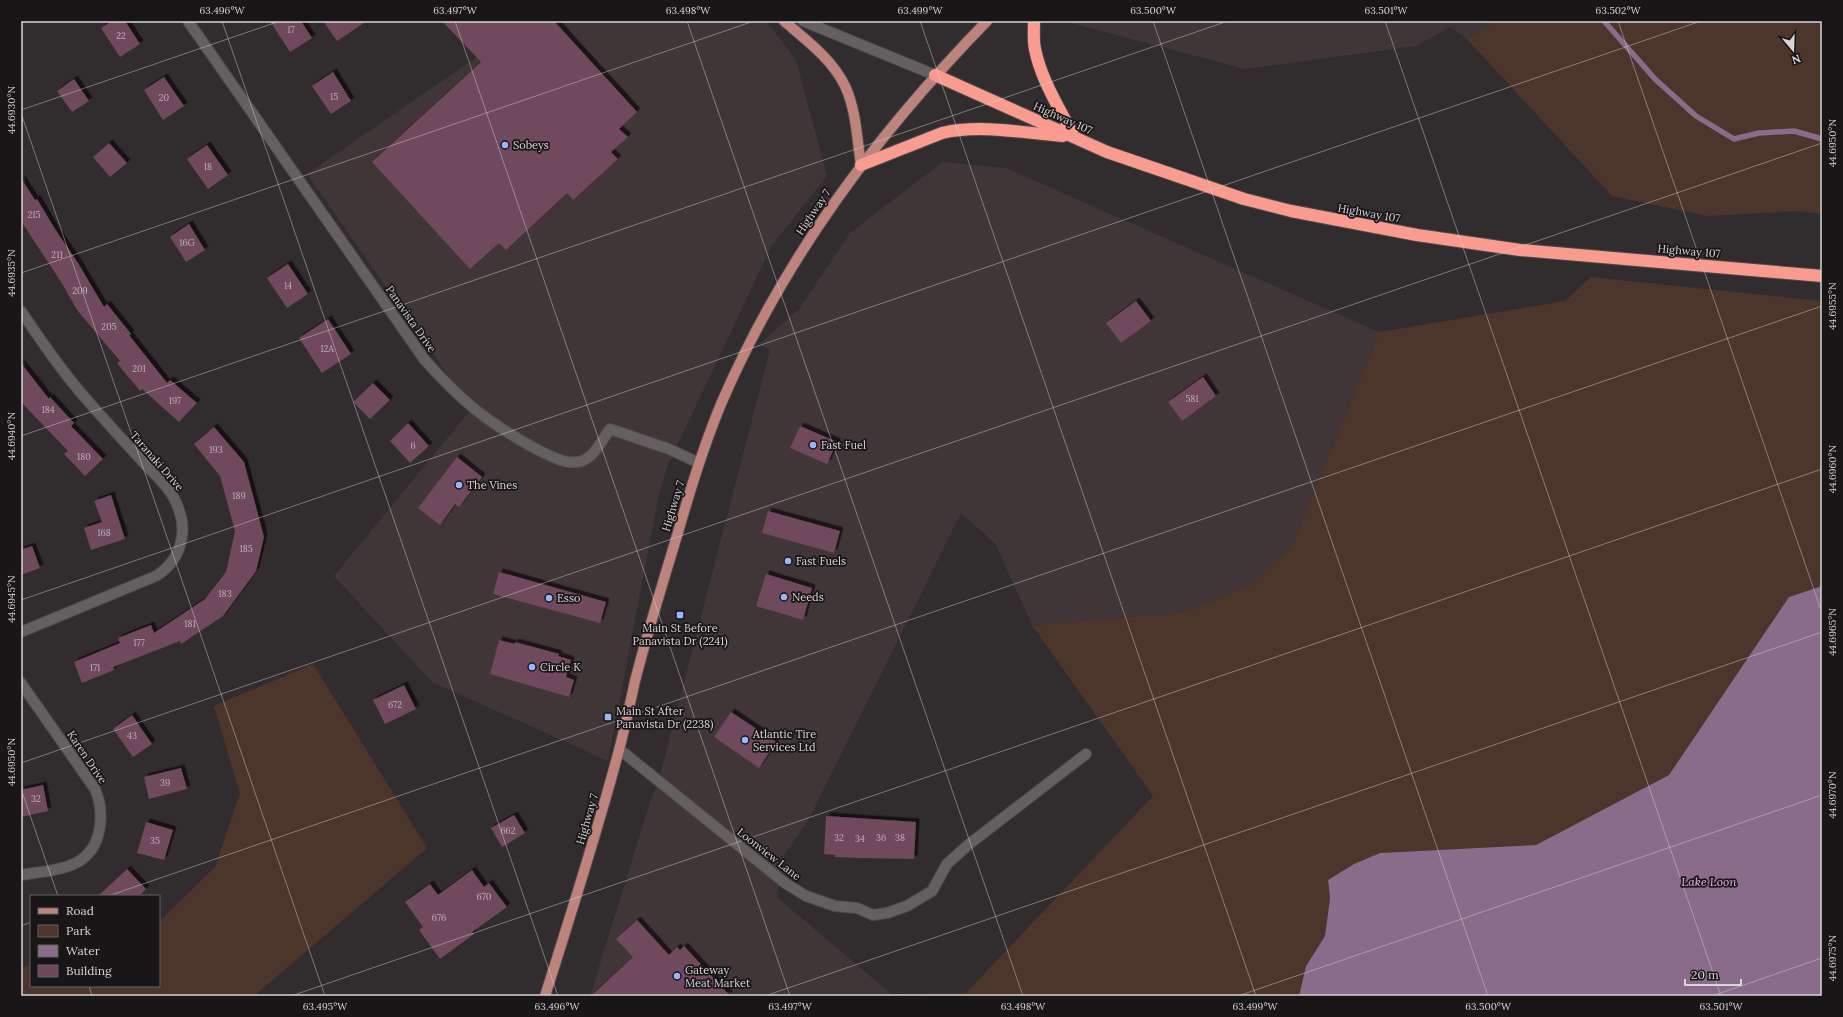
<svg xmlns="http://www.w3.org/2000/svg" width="1843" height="1017" viewBox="0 0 1843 1017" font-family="Lora,serif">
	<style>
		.built { fill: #403537 }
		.green { fill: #4c362b }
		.water { fill: #8a6b8a }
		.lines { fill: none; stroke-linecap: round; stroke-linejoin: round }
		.stream { stroke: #8a6b8a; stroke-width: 5.5 }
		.building { fill: #6f485c; filter: url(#shadow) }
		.street-casing { stroke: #4e4b4c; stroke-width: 12 }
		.secondary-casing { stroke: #4e4b4c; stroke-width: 12 }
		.primary-casing { stroke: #4e4b4c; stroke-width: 12 }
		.highway-casing { stroke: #4e4b4c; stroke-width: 14 }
		.street { stroke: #646060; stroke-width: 10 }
		.secondary { stroke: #646060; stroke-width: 10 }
		.primary { stroke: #be837c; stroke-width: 10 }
		.highway { stroke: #fa9b8f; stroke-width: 12 }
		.ticks { fill: none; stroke: #d8d5d6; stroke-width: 1; stroke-opacity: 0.45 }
		.poi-dot { fill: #97b6fd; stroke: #181616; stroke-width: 1.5 }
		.labels { text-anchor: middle; stroke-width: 3.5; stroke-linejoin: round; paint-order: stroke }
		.number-label { font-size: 9px; fill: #beb2b8 }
		.street-label { font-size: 11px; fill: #d8d5d6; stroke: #181616 }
		.poi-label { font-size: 11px; fill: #d8d5d6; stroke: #181616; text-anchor: start }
		.water-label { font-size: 12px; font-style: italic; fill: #e6b2e6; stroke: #181616 }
		.neatline { fill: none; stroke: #d8d5d6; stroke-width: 1.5 }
		.ticks-label { font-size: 10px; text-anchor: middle; fill: #d8d5d6 }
	</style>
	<defs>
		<filter id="shadow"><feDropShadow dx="3.5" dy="-3.5" stdDeviation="0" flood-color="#0009"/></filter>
	</defs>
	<rect width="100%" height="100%" fill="#312d2e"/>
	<g class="built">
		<polygon points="521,21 766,21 796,60 827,176 772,245 667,467 659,494 608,761 432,682 334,576 477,402 453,382 307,174 474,59"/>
		<polygon points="1069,21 1495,21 1467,39 1450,27 1416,46 1245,69 1071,23"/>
		<polygon points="943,162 1006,168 1379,332 1291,547 1247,586 1185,612 1032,625 995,543 961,513 810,817 783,857 777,897 891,994 890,996 590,996 650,802 659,779 770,350 759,344 799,309 851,232"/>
	</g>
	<g class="green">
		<polygon points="1495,21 1822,21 1822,214 1796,211 1708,216 1612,196 1467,39"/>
		<polygon points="1591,277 1822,301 1822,586 1789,597 1669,775 1536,845 1380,853 1354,864 1328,880 1330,898 1325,936 1306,966 1299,996 890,996 891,994 966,993 1153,796 1032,625 1185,612 1247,586 1291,547 1379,332 1565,301"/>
		<polygon points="313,664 427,848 254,996 21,996 21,967 31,965 31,986 159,986 159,922 215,867 240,794 214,706"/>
	</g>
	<polygon class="water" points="1822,586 1822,996 1299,996 1306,966 1325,936 1330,898 1328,880 1354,864 1380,853 1536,845 1669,775 1789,597"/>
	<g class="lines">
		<polyline class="stream" points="1604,21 1655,79 1696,116 1734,139 1759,133 1794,131 1822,139"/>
	</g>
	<g class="building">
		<polygon points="112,21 125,21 140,44 120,57 101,28"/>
		<polygon points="270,21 301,21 312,38 290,52"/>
		<polygon points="323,21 367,21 337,41"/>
		<polygon points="442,21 554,21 637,112 619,129 628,137 611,152 618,159 573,200 567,193 506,250 499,243 470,269 372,162 481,62"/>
		<polygon points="333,72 351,101 331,114 312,86"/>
		<polygon points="164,77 184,106 163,120 144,90"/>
		<polygon points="74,79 89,101 72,112 57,91"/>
		<polygon points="109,143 127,163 110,177 93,157"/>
		<polygon points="207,145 228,175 208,189 187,159"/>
		<polygon points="21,178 35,200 37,199 55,229 78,263 104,307 107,304 131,334 129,335 167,383 170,380 197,403 179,422 142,389 140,391 117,363 120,361 77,310 63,285 21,221"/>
		<polygon points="189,224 205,250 186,262 170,237"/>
		<polygon points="288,264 308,294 287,308 267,278"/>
		<polygon points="1136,301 1151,321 1121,343 1106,323"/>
		<polygon points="328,319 351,354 322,373 299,338"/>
		<polygon points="21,363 49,399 50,397 74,423 71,426 103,459 85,476 64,454 68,451 21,402"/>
		<polygon points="1203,377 1216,396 1182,421 1168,402"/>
		<polygon points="373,383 390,400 370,419 353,402"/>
		<polygon points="408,423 429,446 410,463 390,441"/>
		<polygon points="800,426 837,442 827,464 790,448"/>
		<polygon points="214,427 244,462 264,537 256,571 223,616 181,644 180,641 113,667 114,670 82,683 74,662 120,643 118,638 151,625 154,633 205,599 226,572 235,531 220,476 194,444"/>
		<polygon points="457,457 482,477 459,507 455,504 440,525 418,508"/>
		<polygon points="111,495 125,539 91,550 84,528 102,522 94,501"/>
		<polygon points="768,511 840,531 834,553 762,533"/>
		<polygon points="32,546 40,568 21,575 21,550"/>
		<polygon points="499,572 606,602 600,623 493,594"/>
		<polygon points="766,574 812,588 803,620 756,606"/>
		<polygon points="499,640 515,644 515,642 559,654 558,656 571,660 566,677 574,680 569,697 490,674"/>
		<polygon points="404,685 416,709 385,724 373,700"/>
		<polygon points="731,712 776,742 759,768 714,737"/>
		<polygon points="132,715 152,744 133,757 113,729"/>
		<polygon points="181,768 187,789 149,799 144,777"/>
		<polygon points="43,785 48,811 21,817 21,790"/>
		<polygon points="514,815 525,833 502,847 491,828"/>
		<polygon points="826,816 916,822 914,859 858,858 835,857 835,855 824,854"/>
		<polygon points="146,822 173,830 164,860 137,853"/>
		<polygon points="127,869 146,889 139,896 98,896"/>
		<polygon points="472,870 484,887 489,883 507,907 472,932 474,934 440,959 419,930 423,927 405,902 430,884 438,895"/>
		<polygon points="637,920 669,955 677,947 680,950 684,946 730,996 591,996 633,957 616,939"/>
	</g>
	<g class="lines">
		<defs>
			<g id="street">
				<path d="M 188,21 L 424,359 C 460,400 489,424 538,450 C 551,456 567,466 582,461 C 595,456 602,440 610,429 L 669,449 L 699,463"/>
				<path d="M 21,311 C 42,342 63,373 88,401 C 106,422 125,442 143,462 C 157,477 173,490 179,510 C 188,535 179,562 156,576 L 21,632"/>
				<path d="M 21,683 L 95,789 C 105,813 103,849 76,863 C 60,871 38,872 21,875"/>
				<polyline points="619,749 785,883 806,896 835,906 857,908 873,915 887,913 907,906 932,891 947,864 968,845 1086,754"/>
			</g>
			<polyline id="secondary" points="803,21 935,75"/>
			<g id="primary">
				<path d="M 784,21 C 806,40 832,59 845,86 C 856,109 857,139 861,165"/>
				<path d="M 545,996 C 571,914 597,833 619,750 C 625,727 630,704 635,681 C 648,630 664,579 679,529 C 691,487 704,445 721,404 C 784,258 876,135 987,21"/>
			</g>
			<g id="highway">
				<path d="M 1034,21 C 1034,30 1033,40 1035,49 C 1041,80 1060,109 1074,137"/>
				<polyline points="935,75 1107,152 1244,199 1291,211 1417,235 1520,250 1822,276"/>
				<path d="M 861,165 L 942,133 C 981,124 1024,133 1063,136"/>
			</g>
		</defs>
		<use href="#street" class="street-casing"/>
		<use href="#secondary" class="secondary-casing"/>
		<use href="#primary" class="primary-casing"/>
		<use href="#highway" class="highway-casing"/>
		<use href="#street" class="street"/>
		<use href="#secondary" class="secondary"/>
		<use href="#primary" class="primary"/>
		<use href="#highway" class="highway"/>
	</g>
	<path class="ticks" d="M 222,21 L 558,996M 455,21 L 790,996M 687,21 L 1023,996M 920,21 L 1256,996M 1153,21 L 1488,996M 1385,21 L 1721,996M 1618,21 L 1822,613M 21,110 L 280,21M 21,113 L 325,996M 21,273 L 754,21M 21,436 L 1228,21M 21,600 L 1701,21M 21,763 L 1822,143M 21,789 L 58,896M 108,896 L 1822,306M 21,926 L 31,922M 89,986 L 92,996M 291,996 L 1822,469M 765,996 L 1822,632M 1238,996 L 1822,795M 1712,996 L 1822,958"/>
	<g class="poi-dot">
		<circle cx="505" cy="145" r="4"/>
		<circle cx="813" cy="445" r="4"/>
		<circle cx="459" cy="485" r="4"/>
		<circle cx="788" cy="561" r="4"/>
		<circle cx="784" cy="597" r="4"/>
		<circle cx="549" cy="598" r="4"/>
		<rect x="676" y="611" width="8" height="8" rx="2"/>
		<circle cx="532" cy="667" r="4"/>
		<rect x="604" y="713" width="8" height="8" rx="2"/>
		<circle cx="745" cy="740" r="4"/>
		<circle cx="677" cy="976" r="4"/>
	</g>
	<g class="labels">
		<g class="number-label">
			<text x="291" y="33">17</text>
			<text x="121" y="39">22</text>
			<text x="334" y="100">15</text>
			<text x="164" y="101">20</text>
			<text x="208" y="170">18</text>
			<text x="34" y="218">215</text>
			<text x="187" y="246">16G</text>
			<text x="57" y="258">211</text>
			<text x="288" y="289">14</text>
			<text x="80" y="294">209</text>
			<text x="109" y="330">205</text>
			<text x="327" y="352">12A</text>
			<text x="139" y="372">201</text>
			<text x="1192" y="402">581</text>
			<text x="175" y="404">197</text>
			<text x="48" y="413">184</text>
			<text x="413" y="449">6</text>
			<text x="216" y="453">193</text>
			<text x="84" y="460">180</text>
			<text x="239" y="499">189</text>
			<text x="104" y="536">168</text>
			<text x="246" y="552">185</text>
			<text x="225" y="597">183</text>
			<text x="190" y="627">181</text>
			<text x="139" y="646">177</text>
			<text x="95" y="671">171</text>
			<text x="395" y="708">672</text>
			<text x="132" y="739">43</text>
			<text x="165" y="786">39</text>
			<text x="36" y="802">32</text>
			<text x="508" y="834">662</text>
			<text x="839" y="841">32</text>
			<text x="881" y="841">36</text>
			<text x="900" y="841">38</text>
			<text x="860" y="842">34</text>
			<text x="155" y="844">35</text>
			<text x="484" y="900">670</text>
			<text x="439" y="921">676</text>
		</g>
		<g class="street-label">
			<text transform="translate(1063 118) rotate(24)" y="4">Highway 107</text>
			<text transform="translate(813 212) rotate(-56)" y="4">Highway 7</text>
			<text transform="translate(1369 213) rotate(10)" y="4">Highway 107</text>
			<text transform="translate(1689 251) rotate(5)" y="4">Highway 107</text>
			<text transform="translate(411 319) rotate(55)" y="4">Panavista Drive</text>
			<text transform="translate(157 461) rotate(49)" y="4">Taranaki Drive</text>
			<text transform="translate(673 506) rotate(-73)" y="4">Highway 7</text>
			<text transform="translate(87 757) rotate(56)" y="4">Karen Drive</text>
			<text transform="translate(587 819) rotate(-74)" y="4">Highway 7</text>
			<text transform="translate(769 854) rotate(38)" y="4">Loonview Lane</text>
		</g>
		<g class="poi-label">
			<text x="513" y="149">Sobeys</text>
			<text x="821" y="449">Fast Fuel</text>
			<text x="467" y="489">The Vines</text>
			<text x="796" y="565">Fast Fuels</text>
			<text x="792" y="601">Needs</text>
			<text x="557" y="602">Esso</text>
			<text x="680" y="632" text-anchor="middle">Main St Before<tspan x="680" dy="13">Panavista Dr (2241)</tspan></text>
			<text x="540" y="671">Circle K</text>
			<text x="616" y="715">Main St After<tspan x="616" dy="13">Panavista Dr (2238)</tspan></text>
			<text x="753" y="738">Atlantic Tire<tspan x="753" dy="13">Services Ltd</tspan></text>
			<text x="685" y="974">Gateway<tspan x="685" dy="13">Meat Market</tspan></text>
		</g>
		<g class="water-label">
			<text x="1709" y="886">Lake Loon</text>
		</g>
	</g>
	<rect width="1843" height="1017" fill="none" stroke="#181616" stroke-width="44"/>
	<rect x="30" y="895" width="130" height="92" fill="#181616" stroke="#656263"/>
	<rect x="38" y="908" width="20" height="6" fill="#be837c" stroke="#656263"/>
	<text x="66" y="915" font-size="12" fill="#d8d5d6">Road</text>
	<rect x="38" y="925" width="20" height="12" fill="#4c362b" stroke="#656263"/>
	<text x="66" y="935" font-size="12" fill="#d8d5d6">Park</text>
	<rect x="38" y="945" width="20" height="12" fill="#8a6b8a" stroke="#656263"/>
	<text x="66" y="955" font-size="12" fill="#d8d5d6">Water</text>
	<rect x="38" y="965" width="20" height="12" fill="#6f485c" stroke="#656263"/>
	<text x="66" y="975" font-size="12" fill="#d8d5d6">Building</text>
	<g transform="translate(1793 50) rotate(161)" stroke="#181616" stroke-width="3" paint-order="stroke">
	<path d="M0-3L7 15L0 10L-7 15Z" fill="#d8d5d6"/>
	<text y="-6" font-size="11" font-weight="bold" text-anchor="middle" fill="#d8d5d6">N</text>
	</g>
	<path d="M1685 979v6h56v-6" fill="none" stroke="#d8d5d6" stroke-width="2"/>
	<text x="1691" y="979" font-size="12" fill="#d8d5d6" stroke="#181616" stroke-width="3" paint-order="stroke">20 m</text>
	<rect x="22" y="22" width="1799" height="973" class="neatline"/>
	<g class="ticks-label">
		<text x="222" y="14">63.496°W</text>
		<text x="455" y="14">63.497°W</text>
		<text x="688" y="14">63.498°W</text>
		<text x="920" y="14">63.499°W</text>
		<text x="1153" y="14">63.500°W</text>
		<text x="1386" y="14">63.501°W</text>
		<text x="1618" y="14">63.502°W</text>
		<text transform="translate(11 110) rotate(-90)" y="4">44.6930°N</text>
		<text transform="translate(1832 143) rotate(-90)" y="4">44.6950°N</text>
		<text transform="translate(11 273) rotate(-90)" y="4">44.6935°N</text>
		<text transform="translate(1832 306) rotate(-90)" y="4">44.6955°N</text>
		<text transform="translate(11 436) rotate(-90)" y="4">44.6940°N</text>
		<text transform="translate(1832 469) rotate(-90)" y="4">44.6960°N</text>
		<text transform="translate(11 599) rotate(-90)" y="4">44.6945°N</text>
		<text transform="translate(1832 632) rotate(-90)" y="4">44.6965°N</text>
		<text transform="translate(11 762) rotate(-90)" y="4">44.6950°N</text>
		<text transform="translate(1832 795) rotate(-90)" y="4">44.6970°N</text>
		<text transform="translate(1832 958) rotate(-90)" y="4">44.6975°N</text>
		<text x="325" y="1010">63.495°W</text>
		<text x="557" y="1010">63.496°W</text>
		<text x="790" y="1010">63.497°W</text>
		<text x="1023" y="1010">63.498°W</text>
		<text x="1255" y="1010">63.499°W</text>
		<text x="1488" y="1010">63.500°W</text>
		<text x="1721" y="1010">63.501°W</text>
	</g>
</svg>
